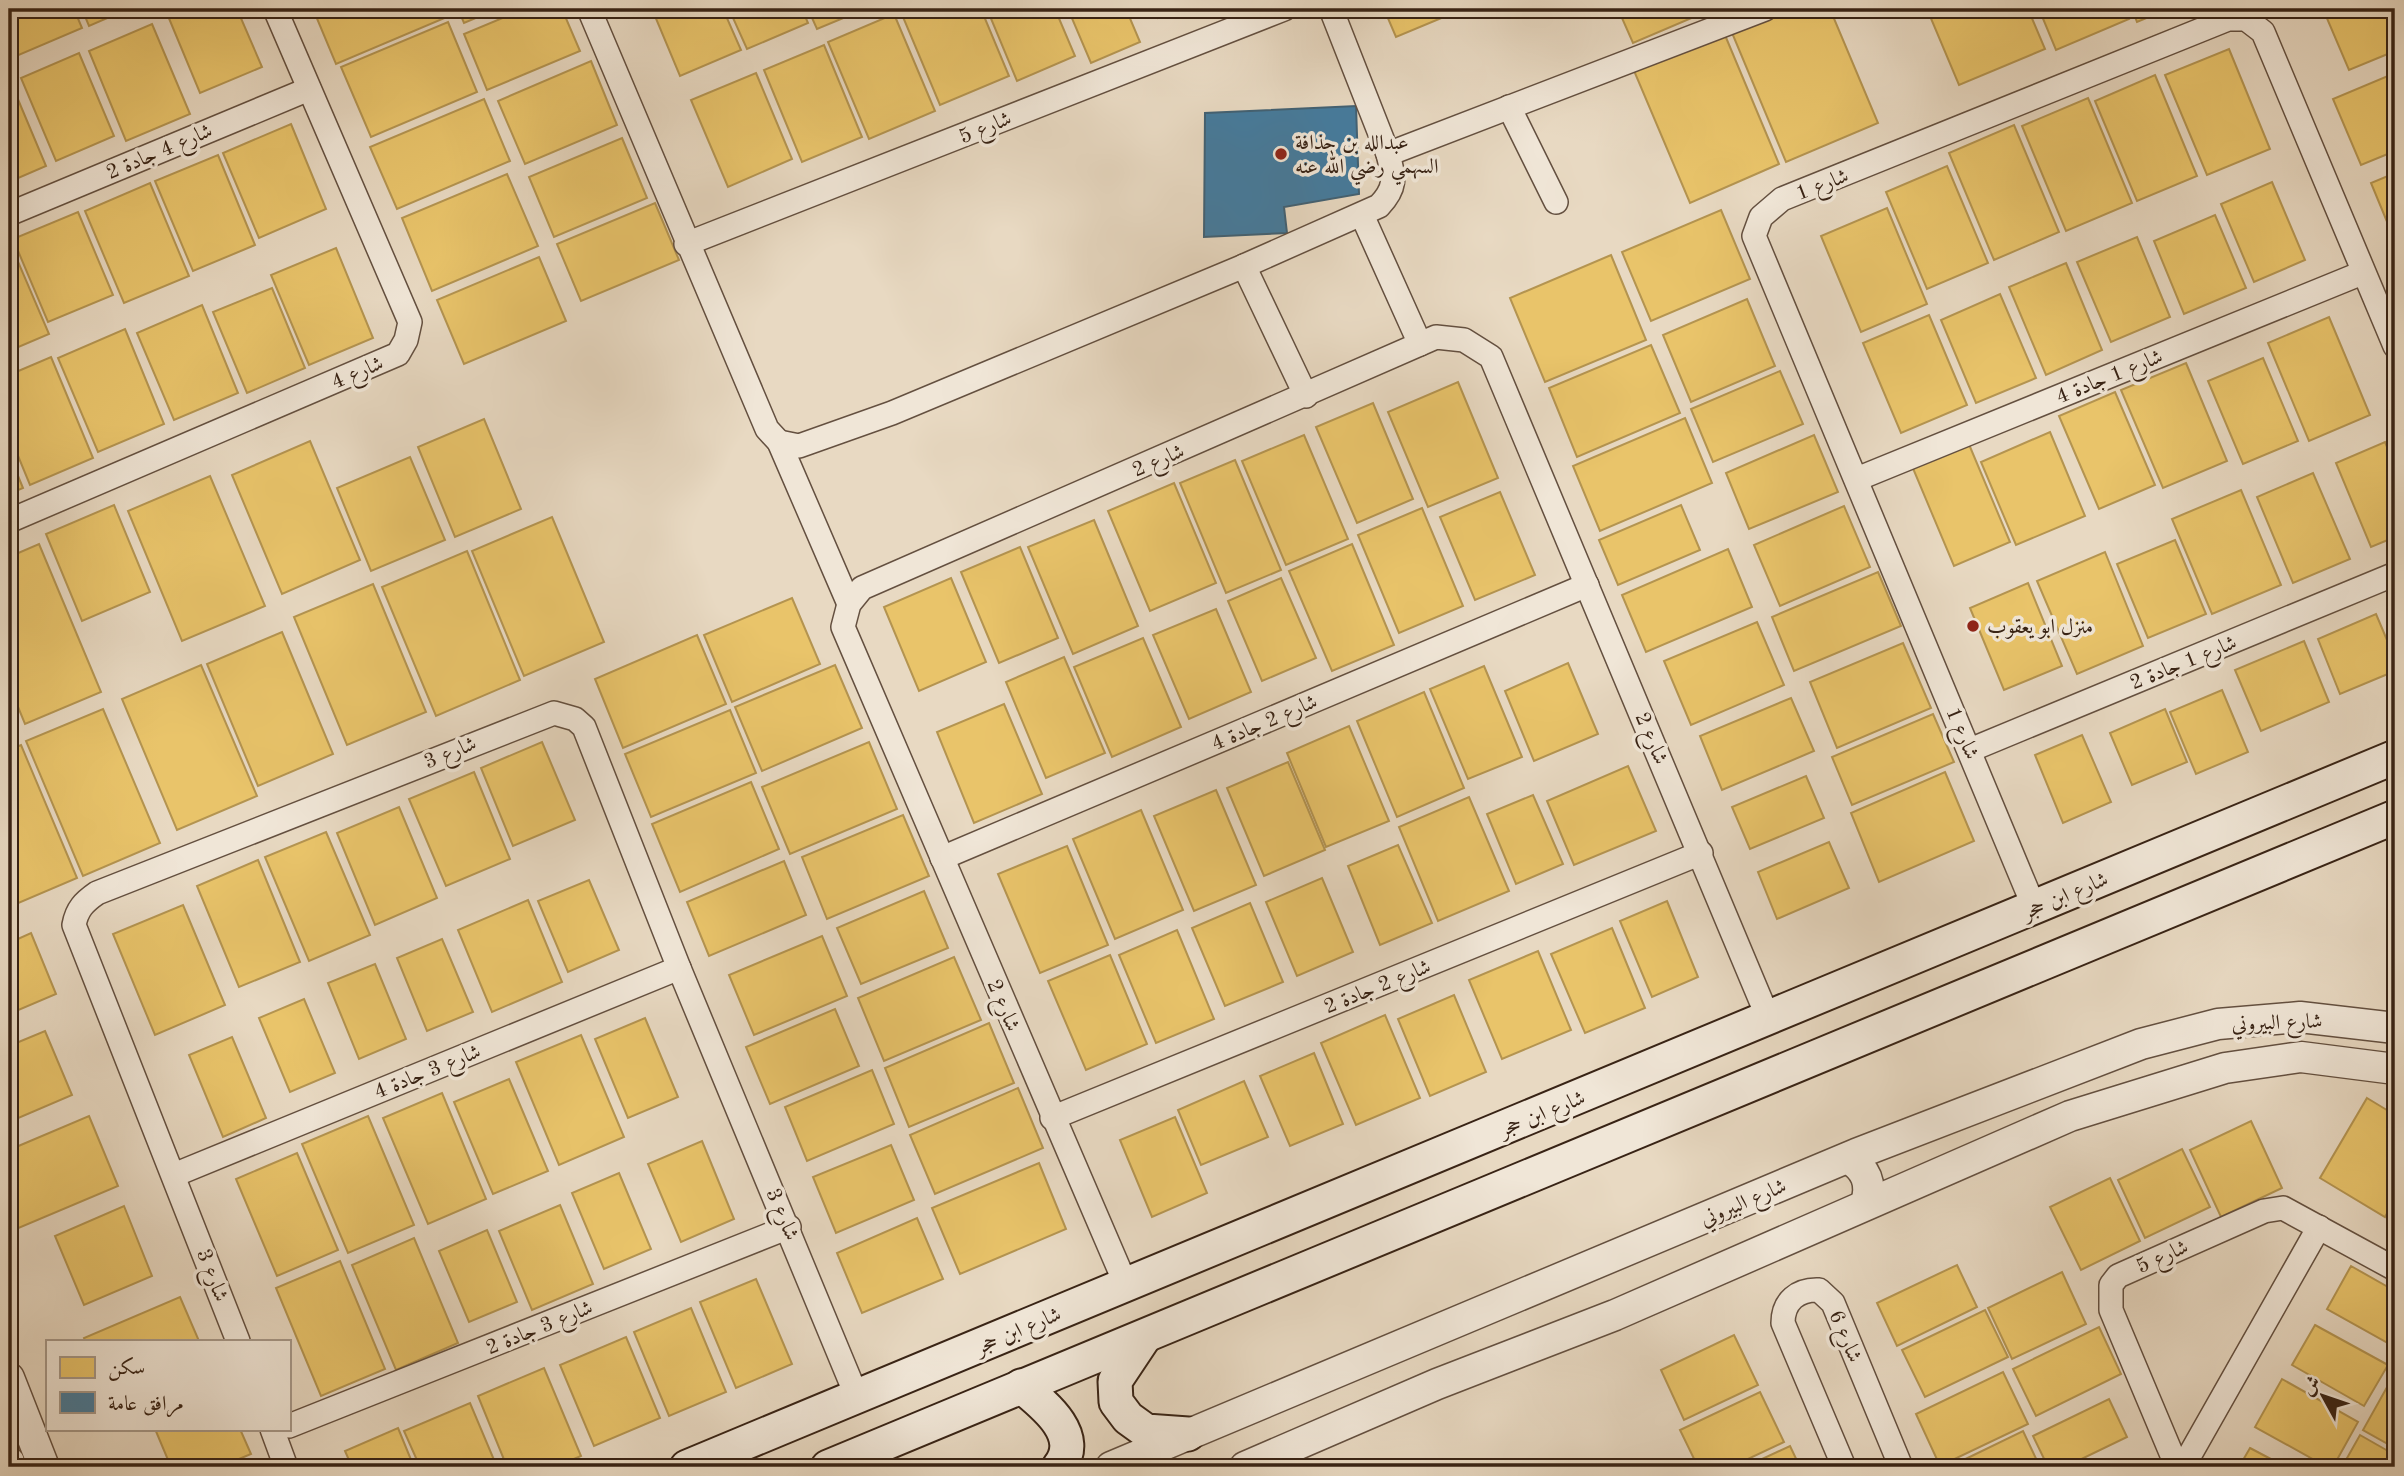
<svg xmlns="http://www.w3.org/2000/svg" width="2404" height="1476" viewBox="0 0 2404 1476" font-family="'Old Standard TT',Amiri,serif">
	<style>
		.homes { fill: #e9c46a; stroke: #b49450; stroke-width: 2 }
		.public { fill: #457b9d; stroke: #416174; stroke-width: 2 }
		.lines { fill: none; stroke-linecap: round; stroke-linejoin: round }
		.minor-casing { stroke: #645040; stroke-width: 26 }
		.tertiary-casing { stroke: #645040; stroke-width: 33 }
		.secondary-casing { stroke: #382315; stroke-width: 37 }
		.minor { stroke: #f0e6d7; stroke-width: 23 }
		.tertiary { stroke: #f0e6d7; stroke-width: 30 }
		.secondary { stroke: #f0e6d7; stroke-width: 33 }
		.poi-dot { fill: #8f2418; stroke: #f0e6d7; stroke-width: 2.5 }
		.labels { text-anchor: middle; stroke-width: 7; stroke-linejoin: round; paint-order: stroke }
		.street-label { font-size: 21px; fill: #382315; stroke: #f0e6d7 }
		.poi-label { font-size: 21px; fill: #382315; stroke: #f0e6d7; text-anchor: start }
	</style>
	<rect width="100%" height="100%" fill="#e8d9c2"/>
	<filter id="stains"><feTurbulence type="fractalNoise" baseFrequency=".00286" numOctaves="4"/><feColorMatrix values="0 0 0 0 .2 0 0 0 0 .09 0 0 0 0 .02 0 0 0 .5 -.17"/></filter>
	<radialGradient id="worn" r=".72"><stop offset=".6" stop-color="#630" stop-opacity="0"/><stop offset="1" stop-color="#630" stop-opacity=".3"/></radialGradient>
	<g class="homes">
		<polygon points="9,9 74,9 82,28 14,57 9,44"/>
		<polygon points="82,9 128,9 89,26"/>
		<polygon points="186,9 237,9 262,67 200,93 168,16"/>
		<polygon points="313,9 444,9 447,17 336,64"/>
		<polygon points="458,9 497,9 464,23"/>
		<polygon points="524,9 562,9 580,51 487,90 464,34"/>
		<polygon points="652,9 723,9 741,50 680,76"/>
		<polygon points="729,9 802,9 808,23 747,49"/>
		<polygon points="808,9 865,9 817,29"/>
		<polygon points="922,9 981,9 1009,76 940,105 903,17"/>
		<polygon points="987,9 1055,9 1075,56 1017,81"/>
		<polygon points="1068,9 1126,9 1140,42 1091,63"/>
		<polygon points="1154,9 1181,9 1158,18"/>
		<polygon points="1384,9 1463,9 1396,37"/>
		<polygon points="1618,9 1707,9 1708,11 1633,43"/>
		<polygon points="1713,9 1743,9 1717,20"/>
		<polygon points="1776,9 1830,9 1878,123 1786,162 1730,28"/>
		<polygon points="1927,9 2028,9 2045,49 1959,85"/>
		<polygon points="2039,9 2125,9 2129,19 2056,50"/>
		<polygon points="2132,9 2168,9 2137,22"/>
		<polygon points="2323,9 2395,9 2395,51 2349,70"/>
		<polygon points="894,14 935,111 869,139 828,42"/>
		<polygon points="448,22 477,92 371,137 341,67"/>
		<polygon points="152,24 190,114 126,141 89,51"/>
		<polygon points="1722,28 1779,164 1690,203 1632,66"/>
		<polygon points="824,45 862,137 802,162 764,70"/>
		<polygon points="2229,49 2270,149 2207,175 2165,75"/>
		<polygon points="79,53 114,136 56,161 21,78"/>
		<polygon points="591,61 617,125 525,164 498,101"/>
		<polygon points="756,73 792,159 728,187 691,100"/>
		<polygon points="2395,73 2395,151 2361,165 2333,99"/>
		<polygon points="2155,75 2197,176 2137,201 2095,101"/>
		<polygon points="17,97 46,166 9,182 9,100"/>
		<polygon points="2088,98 2132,203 2066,231 2022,126"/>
		<polygon points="484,99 510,161 397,209 370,147"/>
		<polygon points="291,124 326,209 259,238 223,153"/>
		<polygon points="2014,125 2059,232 1994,260 1949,153"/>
		<polygon points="622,138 647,198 554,237 529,177"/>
		<polygon points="218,155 255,245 193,271 155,181"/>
		<polygon points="1947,166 1988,263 1927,289 1886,192"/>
		<polygon points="2395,173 2395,241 2371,183"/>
		<polygon points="507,174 538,246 432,291 402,218"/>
		<polygon points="2272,182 2305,260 2254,282 2221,204"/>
		<polygon points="150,183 189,276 124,303 85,211"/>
		<polygon points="655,203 679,260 581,301 557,244"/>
		<polygon points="1887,208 1927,304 1861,332 1821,236"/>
		<polygon points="1721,210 1750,279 1651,321 1622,252"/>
		<polygon points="78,212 113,295 48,322 13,239"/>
		<polygon points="2215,215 2246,288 2184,314 2154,241"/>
		<polygon points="2137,237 2170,317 2111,342 2077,262"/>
		<polygon points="336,248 373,338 309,365 271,275"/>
		<polygon points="13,250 49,334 9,351 9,252"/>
		<polygon points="1611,255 1646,340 1545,382 1510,298"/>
		<polygon points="539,257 566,321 464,364 437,300"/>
		<polygon points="2066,263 2102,350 2046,375 2009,287"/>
		<polygon points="272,288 305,368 247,393 213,312"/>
		<polygon points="2000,294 2036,378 1976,403 1941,320"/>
		<polygon points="1747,299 1775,366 1691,402 1663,335"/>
		<polygon points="202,305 238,393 174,420 137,333"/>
		<polygon points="1929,315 1967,405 1901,433 1863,343"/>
		<polygon points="2329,317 2370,415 2309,441 2268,343"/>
		<polygon points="125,329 164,424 98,452 58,358"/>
		<polygon points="1651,345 1680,413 1577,457 1549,388"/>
		<polygon points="51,357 93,458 30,485 9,434 9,375"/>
		<polygon points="2263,358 2298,441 2243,464 2208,381"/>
		<polygon points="2186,363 2227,461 2163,488 2121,390"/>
		<polygon points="1780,371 1803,424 1713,462 1691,409"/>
		<polygon points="1458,382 1498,478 1428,507 1388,412"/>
		<polygon points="2115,392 2155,485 2099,509 2059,416"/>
		<polygon points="1373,403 1413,499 1357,523 1316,427"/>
		<polygon points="1685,418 1712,483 1600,531 1573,466"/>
		<polygon points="484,419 521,509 455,537 418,447"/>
		<polygon points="2050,432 2085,516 2016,545 1981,462"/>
		<polygon points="1304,435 1348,539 1286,565 1242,461"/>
		<polygon points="1814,435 1838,492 1749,529 1726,473"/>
		<polygon points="310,441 360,560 282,594 232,475"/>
		<polygon points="1968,442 2010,542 1954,566 1912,466"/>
		<polygon points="2385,442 2395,466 2395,537 2371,547 2336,463"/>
		<polygon points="9,454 23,488 9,494"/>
		<polygon points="410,457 445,540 371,571 337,488"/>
		<polygon points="1235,460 1281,570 1226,593 1180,483"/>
		<polygon points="2313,473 2350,559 2293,583 2257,497"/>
		<polygon points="210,476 265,606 182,641 128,511"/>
		<polygon points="1174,483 1216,583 1150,611 1108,511"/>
		<polygon points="2241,490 2281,585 2212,614 2172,519"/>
		<polygon points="1500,492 1535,575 1475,600 1440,517"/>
		<polygon points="114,505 150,592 82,621 46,534"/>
		<polygon points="1681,505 1700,550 1618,585 1599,540"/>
		<polygon points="1844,506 1870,567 1780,606 1754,545"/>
		<polygon points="1422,508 1463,606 1399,633 1358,535"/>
		<polygon points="552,517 604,642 524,676 472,551"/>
		<polygon points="1094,520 1138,626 1073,654 1028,547"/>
		<polygon points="2175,540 2206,614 2148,638 2117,564"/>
		<polygon points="39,544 101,692 25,724 9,685 9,557"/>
		<polygon points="1352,544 1394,645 1332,671 1289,571"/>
		<polygon points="1020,547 1058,638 999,663 961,572"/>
		<polygon points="1728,549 1752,607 1646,652 1622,595"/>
		<polygon points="467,551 520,680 436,716 382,587"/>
		<polygon points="2105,552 2143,646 2077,674 2037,581"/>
		<polygon points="1878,572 1901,626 1794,671 1772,617"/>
		<polygon points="951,578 986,662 919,691 884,607"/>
		<polygon points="1281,578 1316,658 1262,681 1228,601"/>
		<polygon points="2028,583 2062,666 2004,690 1970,608"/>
		<polygon points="373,584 426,712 347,745 294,617"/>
		<polygon points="792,598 820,664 732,702 704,635"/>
		<polygon points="1216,609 1251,692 1189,719 1153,635"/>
		<polygon points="2376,614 2395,659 2395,671 2340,694 2318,639"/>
		<polygon points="1757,622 1784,685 1691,725 1664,661"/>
		<polygon points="282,632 333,754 258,786 207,664"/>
		<polygon points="697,635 726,704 623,748 595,679"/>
		<polygon points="1143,638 1181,727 1112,757 1074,667"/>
		<polygon points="2304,641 2329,702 2261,731 2235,670"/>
		<polygon points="1903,643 1931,708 1837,748 1810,682"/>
		<polygon points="1064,657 1105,753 1046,778 1006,682"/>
		<polygon points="1568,663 1598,734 1534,761 1505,691"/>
		<polygon points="201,665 257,796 177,830 122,699"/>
		<polygon points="835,665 862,728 762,771 735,707"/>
		<polygon points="1484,666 1522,757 1468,779 1430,689"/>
		<polygon points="2222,690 2248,752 2196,774 2170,712"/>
		<polygon points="1424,692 1464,788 1397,817 1357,721"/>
		<polygon points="1791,698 1814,751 1722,790 1700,736"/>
		<polygon points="1004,704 1042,794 974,823 937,732"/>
		<polygon points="103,709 160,843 83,876 26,741"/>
		<polygon points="2165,709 2187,762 2132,785 2110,733"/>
		<polygon points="730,710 756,773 651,817 625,754"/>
		<polygon points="1933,714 1954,762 1852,805 1832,757"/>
		<polygon points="1349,726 1389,821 1326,847 1287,753"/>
		<polygon points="2082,735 2111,802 2063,823 2035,755"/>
		<polygon points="542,742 575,820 513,846 481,768"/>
		<polygon points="869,742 897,809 790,854 762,787"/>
		<polygon points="21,745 77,878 9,907 9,750"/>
		<polygon points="1288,762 1325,850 1264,876 1227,788"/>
		<polygon points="1628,766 1656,831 1574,865 1547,801"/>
		<polygon points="474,772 510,859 446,886 409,799"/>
		<polygon points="1945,772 1974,841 1879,882 1851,813"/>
		<polygon points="1806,776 1824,818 1750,849 1732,807"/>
		<polygon points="751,782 779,849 680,892 652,824"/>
		<polygon points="1216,790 1256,885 1194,911 1154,816"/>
		<polygon points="1533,795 1563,864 1516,884 1487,814"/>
		<polygon points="1469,797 1509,891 1438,921 1399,827"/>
		<polygon points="399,807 437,898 375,925 337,833"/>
		<polygon points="1141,810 1183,910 1115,939 1073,839"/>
		<polygon points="903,815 929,876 827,919 802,857"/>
		<polygon points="326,832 370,935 309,961 265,857"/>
		<polygon points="1829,842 1849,888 1777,919 1758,872"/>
		<polygon points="1398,845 1432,923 1380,945 1348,866"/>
		<polygon points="1067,846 1108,945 1040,973 998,874"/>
		<polygon points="258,860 300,962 239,987 197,886"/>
		<polygon points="784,861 806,915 709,956 687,902"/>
		<polygon points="1322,878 1353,952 1297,976 1266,902"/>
		<polygon points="589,880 619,950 568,972 538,901"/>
		<polygon points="924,891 948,948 861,984 837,928"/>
		<polygon points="528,900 562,982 492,1012 458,930"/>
		<polygon points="1667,901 1698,977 1652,997 1620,921"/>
		<polygon points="1250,903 1283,982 1225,1006 1192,928"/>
		<polygon points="183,905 225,1005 155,1035 113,934"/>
		<polygon points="1612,928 1645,1008 1585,1033 1551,954"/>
		<polygon points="1177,930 1214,1019 1156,1043 1119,955"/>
		<polygon points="31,933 56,994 9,1014 9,943"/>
		<polygon points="822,936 847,996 754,1035 729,975"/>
		<polygon points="442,939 473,1012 427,1031 397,958"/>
		<polygon points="1538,951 1571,1030 1502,1059 1469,980"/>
		<polygon points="1110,955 1147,1044 1086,1070 1048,981"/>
		<polygon points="954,957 981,1020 884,1061 858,998"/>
		<polygon points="375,964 406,1039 359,1059 328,983"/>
		<polygon points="1454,995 1486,1072 1430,1096 1398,1019"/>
		<polygon points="304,999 335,1073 290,1092 259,1018"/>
		<polygon points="835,1009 859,1066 770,1104 746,1047"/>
		<polygon points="1385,1015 1420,1098 1356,1125 1321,1043"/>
		<polygon points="645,1018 678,1097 628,1118 595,1039"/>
		<polygon points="989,1023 1014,1083 909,1127 885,1068"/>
		<polygon points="45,1031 72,1095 9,1122 9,1046"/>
		<polygon points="581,1035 624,1137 559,1165 516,1062"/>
		<polygon points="232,1037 266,1118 223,1137 189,1055"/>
		<polygon points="1314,1053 1343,1124 1290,1146 1260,1076"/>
		<polygon points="872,1070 894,1124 807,1161 785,1107"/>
		<polygon points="509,1079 548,1171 493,1194 454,1102"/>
		<polygon points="1244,1081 1268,1137 1201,1165 1178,1110"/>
		<polygon points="1018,1088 1043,1148 935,1194 910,1135"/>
		<polygon points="442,1093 486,1199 428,1224 383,1118"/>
		<polygon points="2367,1098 2395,1115 2395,1199 2385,1217 2320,1178"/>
		<polygon points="89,1116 118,1186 9,1232 9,1150"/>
		<polygon points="368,1116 414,1225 348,1253 302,1144"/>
		<polygon points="1175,1117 1207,1193 1152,1217 1120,1140"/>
		<polygon points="2251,1121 2282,1188 2221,1217 2190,1150"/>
		<polygon points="702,1141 734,1219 681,1242 648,1164"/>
		<polygon points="891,1145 914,1200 836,1233 813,1177"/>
		<polygon points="2182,1149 2210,1207 2145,1238 2118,1180"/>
		<polygon points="297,1153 338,1250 277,1276 236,1179"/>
		<polygon points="1039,1163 1066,1229 960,1274 932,1208"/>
		<polygon points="619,1173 651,1249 604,1269 572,1193"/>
		<polygon points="2110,1178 2140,1241 2081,1270 2050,1207"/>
		<polygon points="560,1205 593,1284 532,1310 499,1231"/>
		<polygon points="124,1206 152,1276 84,1305 55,1236"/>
		<polygon points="917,1218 943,1279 862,1313 837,1253"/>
		<polygon points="487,1230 517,1302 469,1322 439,1251"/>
		<polygon points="414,1238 458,1343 396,1370 352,1265"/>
		<polygon points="340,1261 385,1369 321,1396 276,1288"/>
		<polygon points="1957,1265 1977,1307 1897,1346 1877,1303"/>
		<polygon points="2351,1266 2395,1291 2395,1347 2327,1309"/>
		<polygon points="2062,1272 2086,1324 2012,1359 1988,1308"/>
		<polygon points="756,1279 792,1364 736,1388 700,1302"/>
		<polygon points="180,1297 199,1341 85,1341 84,1338"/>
		<polygon points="691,1308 726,1392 669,1416 634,1332"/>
		<polygon points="1985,1310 2008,1357 1925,1397 1902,1350"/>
		<polygon points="2315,1325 2388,1365 2364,1406 2292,1365"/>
		<polygon points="2099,1327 2121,1374 2036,1416 2013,1369"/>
		<polygon points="1734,1335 1758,1385 1684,1420 1661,1370"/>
		<polygon points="626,1337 660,1418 594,1446 560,1365"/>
		<polygon points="544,1368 581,1456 555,1467 507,1467 478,1396"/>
		<polygon points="2003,1372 2028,1424 1940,1466 1916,1414"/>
		<polygon points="2282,1379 2358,1422 2333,1467 2327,1467 2255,1427"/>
		<polygon points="2391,1380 2395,1382 2395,1448 2363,1430"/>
		<polygon points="1760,1392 1784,1442 1731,1467 1698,1467 1680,1430"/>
		<polygon points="2109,1399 2127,1437 2065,1467 2048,1467 2033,1436"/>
		<polygon points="470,1403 497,1467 420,1467 404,1431"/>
		<polygon points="398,1428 414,1467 352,1467 345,1451"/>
		<polygon points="155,1429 240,1429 251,1454 220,1467 171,1467"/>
		<polygon points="2023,1431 2040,1467 1949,1467"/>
		<polygon points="2360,1435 2395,1455 2395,1467 2342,1467"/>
		<polygon points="1790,1446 1800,1467 1745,1467"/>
		<polygon points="2250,1448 2286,1467 2239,1467"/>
	</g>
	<polygon class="public" points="1356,106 1359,194 1284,207 1287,233 1204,237 1205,113"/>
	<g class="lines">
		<defs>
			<g id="minor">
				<polyline points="589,9 767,429 779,442 849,604"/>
				<polyline points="1509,107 1556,202"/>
				<polyline points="1388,154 1765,9"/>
				<polyline points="9,214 309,89"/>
				<polyline points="1362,215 1420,344"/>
				<polyline points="686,244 1284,9"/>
				<polyline points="1244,266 1306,396"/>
				<path d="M 779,442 L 799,446 L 892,413 L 1244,266 L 1379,206 C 1397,187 1394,178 1388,154 L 1331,9"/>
				<polyline points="1857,479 2362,273"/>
				<polyline points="9,521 398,354 406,340 410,322 275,9"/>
				<polyline points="1970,750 2395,574"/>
				<polyline points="942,858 1587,585"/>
				<polyline points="2034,907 1754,236 1761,217 1782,199 2228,19 2246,19 2263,32 2395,346"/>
				<polyline points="1052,1118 1701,853"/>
				<polyline points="174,1175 679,968"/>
				<polyline points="1126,1285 843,627 849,604 862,588 1436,337 1464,340 1491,357 1769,1020"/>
				<path d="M 238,1341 L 74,925 C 77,909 84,902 97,893 L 554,713 L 575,719 L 584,727 L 679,968 L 857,1397"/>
				<polyline points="289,1426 789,1227"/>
				<polyline points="272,1429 286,1467"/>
				<path d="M 1844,1467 L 1783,1323 C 1783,1301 1798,1289 1819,1290 L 1833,1303 L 1901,1467"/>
				<polyline points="2177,1467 2111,1310 2111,1285 2118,1276 2264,1211 2283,1208 2395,1269"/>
				<polyline points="2183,1467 2319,1227"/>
			</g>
			<g id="tertiary">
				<path d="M 1848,1158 C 1866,1169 1872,1183 1866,1203"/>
				<polyline points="9,1378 44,1467"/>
				<polyline points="9,1462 10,1467"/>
				<polyline points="1111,1467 1856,1154 2141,1044 2218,1024 2300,1017 2395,1028"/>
				<polyline points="1245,1467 1437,1384 1615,1315 2070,1116 2225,1068 2301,1057 2395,1069"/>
			</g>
			<g id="secondary">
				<polyline points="1143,1339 1115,1381 1116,1402 1128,1418 1146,1431 1188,1434"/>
				<path d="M 1021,1386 C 1043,1404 1084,1435 1059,1467"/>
				<polyline points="687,1467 2395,757"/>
				<polyline points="828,1467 2395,817"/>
			</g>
		</defs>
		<use href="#minor" class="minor-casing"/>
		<use href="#tertiary" class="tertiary-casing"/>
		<use href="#secondary" class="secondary-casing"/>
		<use href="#minor" class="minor"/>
		<use href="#tertiary" class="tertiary"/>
		<use href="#secondary" class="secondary"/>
	</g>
	<g class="poi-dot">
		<circle cx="1281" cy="154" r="7"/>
		<circle cx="1973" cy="626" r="7"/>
	</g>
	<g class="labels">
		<g class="street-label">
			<text transform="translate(985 127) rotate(-22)" y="7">شارع 5</text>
			<text transform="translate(159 151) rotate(-23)" y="7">شارع 4 جادة 2</text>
			<text transform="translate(1822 184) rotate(-21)" y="7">شارع 1</text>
			<text transform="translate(357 372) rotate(-23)" y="7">شارع 4</text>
			<text transform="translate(2109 376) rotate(-22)" y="7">شارع 1 جادة 4</text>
			<text transform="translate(1158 460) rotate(-23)" y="7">شارع 2</text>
			<text transform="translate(2183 662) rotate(-22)" y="7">شارع 1 جادة 2</text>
			<text transform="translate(1264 722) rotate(-23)" y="7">شارع 2 جادة 4</text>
			<text transform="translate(1963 733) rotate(67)" y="7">شارع 1</text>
			<text transform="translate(1652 738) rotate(67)" y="7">شارع 2</text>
			<text transform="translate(450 752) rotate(-22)" y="7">شارع 3</text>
			<text transform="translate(2065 895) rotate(-23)" y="7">شارع ابن حجر</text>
			<text transform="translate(1377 986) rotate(-22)" y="7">شارع 2 جادة 2</text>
			<text transform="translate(1004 1005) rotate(67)" y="7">شارع 2</text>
			<text transform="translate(2277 1022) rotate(-2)" y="7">شارع البيروني</text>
			<text transform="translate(427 1071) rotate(-22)" y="7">شارع 3 جادة 4</text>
			<text transform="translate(1542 1113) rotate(-22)" y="7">شارع ابن حجر</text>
			<text transform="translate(1743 1202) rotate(-23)" y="7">شارع البيروني</text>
			<text transform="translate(783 1214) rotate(67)" y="7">شارع 3</text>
			<text transform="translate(2162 1256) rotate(-24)" y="7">شارع 5</text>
			<text transform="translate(213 1275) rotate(69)" y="7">شارع 3</text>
			<text transform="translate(539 1327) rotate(-22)" y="7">شارع 3 جادة 2</text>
			<text transform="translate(1018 1330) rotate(-23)" y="7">شارع ابن حجر</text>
			<text transform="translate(1846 1336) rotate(67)" y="7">شارع 6</text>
		</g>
		<g class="poi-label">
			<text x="1295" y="149">عبدالله بن حذافة<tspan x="1295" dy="24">السهمي رضي الله عنه</tspan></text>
			<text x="1987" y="633">منزل ابو يعقوب</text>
		</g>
	</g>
	<rect width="2404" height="1476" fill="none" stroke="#e8d9c2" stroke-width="35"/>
	<rect x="10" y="10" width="2383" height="1455" fill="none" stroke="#382315" stroke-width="3.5"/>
	<rect x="18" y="18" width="2369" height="1441" fill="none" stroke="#382315" stroke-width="2"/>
	<rect x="46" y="1340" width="245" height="91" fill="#f0e6d7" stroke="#a69889" stroke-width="2"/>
	<rect x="60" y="1357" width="35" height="21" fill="#e9c46a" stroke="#a69889" stroke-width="2"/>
	<text x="108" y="1374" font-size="21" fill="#382315">سكن</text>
	<rect x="60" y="1392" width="35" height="21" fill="#457b9d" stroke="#a69889" stroke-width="2"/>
	<text x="108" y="1410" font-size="21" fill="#382315">مرافق عامة</text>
	<g transform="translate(2323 1396) rotate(310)" stroke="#f0e6d7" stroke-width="5" paint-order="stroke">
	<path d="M0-5L12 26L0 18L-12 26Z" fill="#382315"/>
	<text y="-10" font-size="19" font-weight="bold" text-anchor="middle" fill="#382315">ش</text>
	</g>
	<rect width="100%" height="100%" filter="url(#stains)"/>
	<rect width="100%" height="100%" fill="url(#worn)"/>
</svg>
